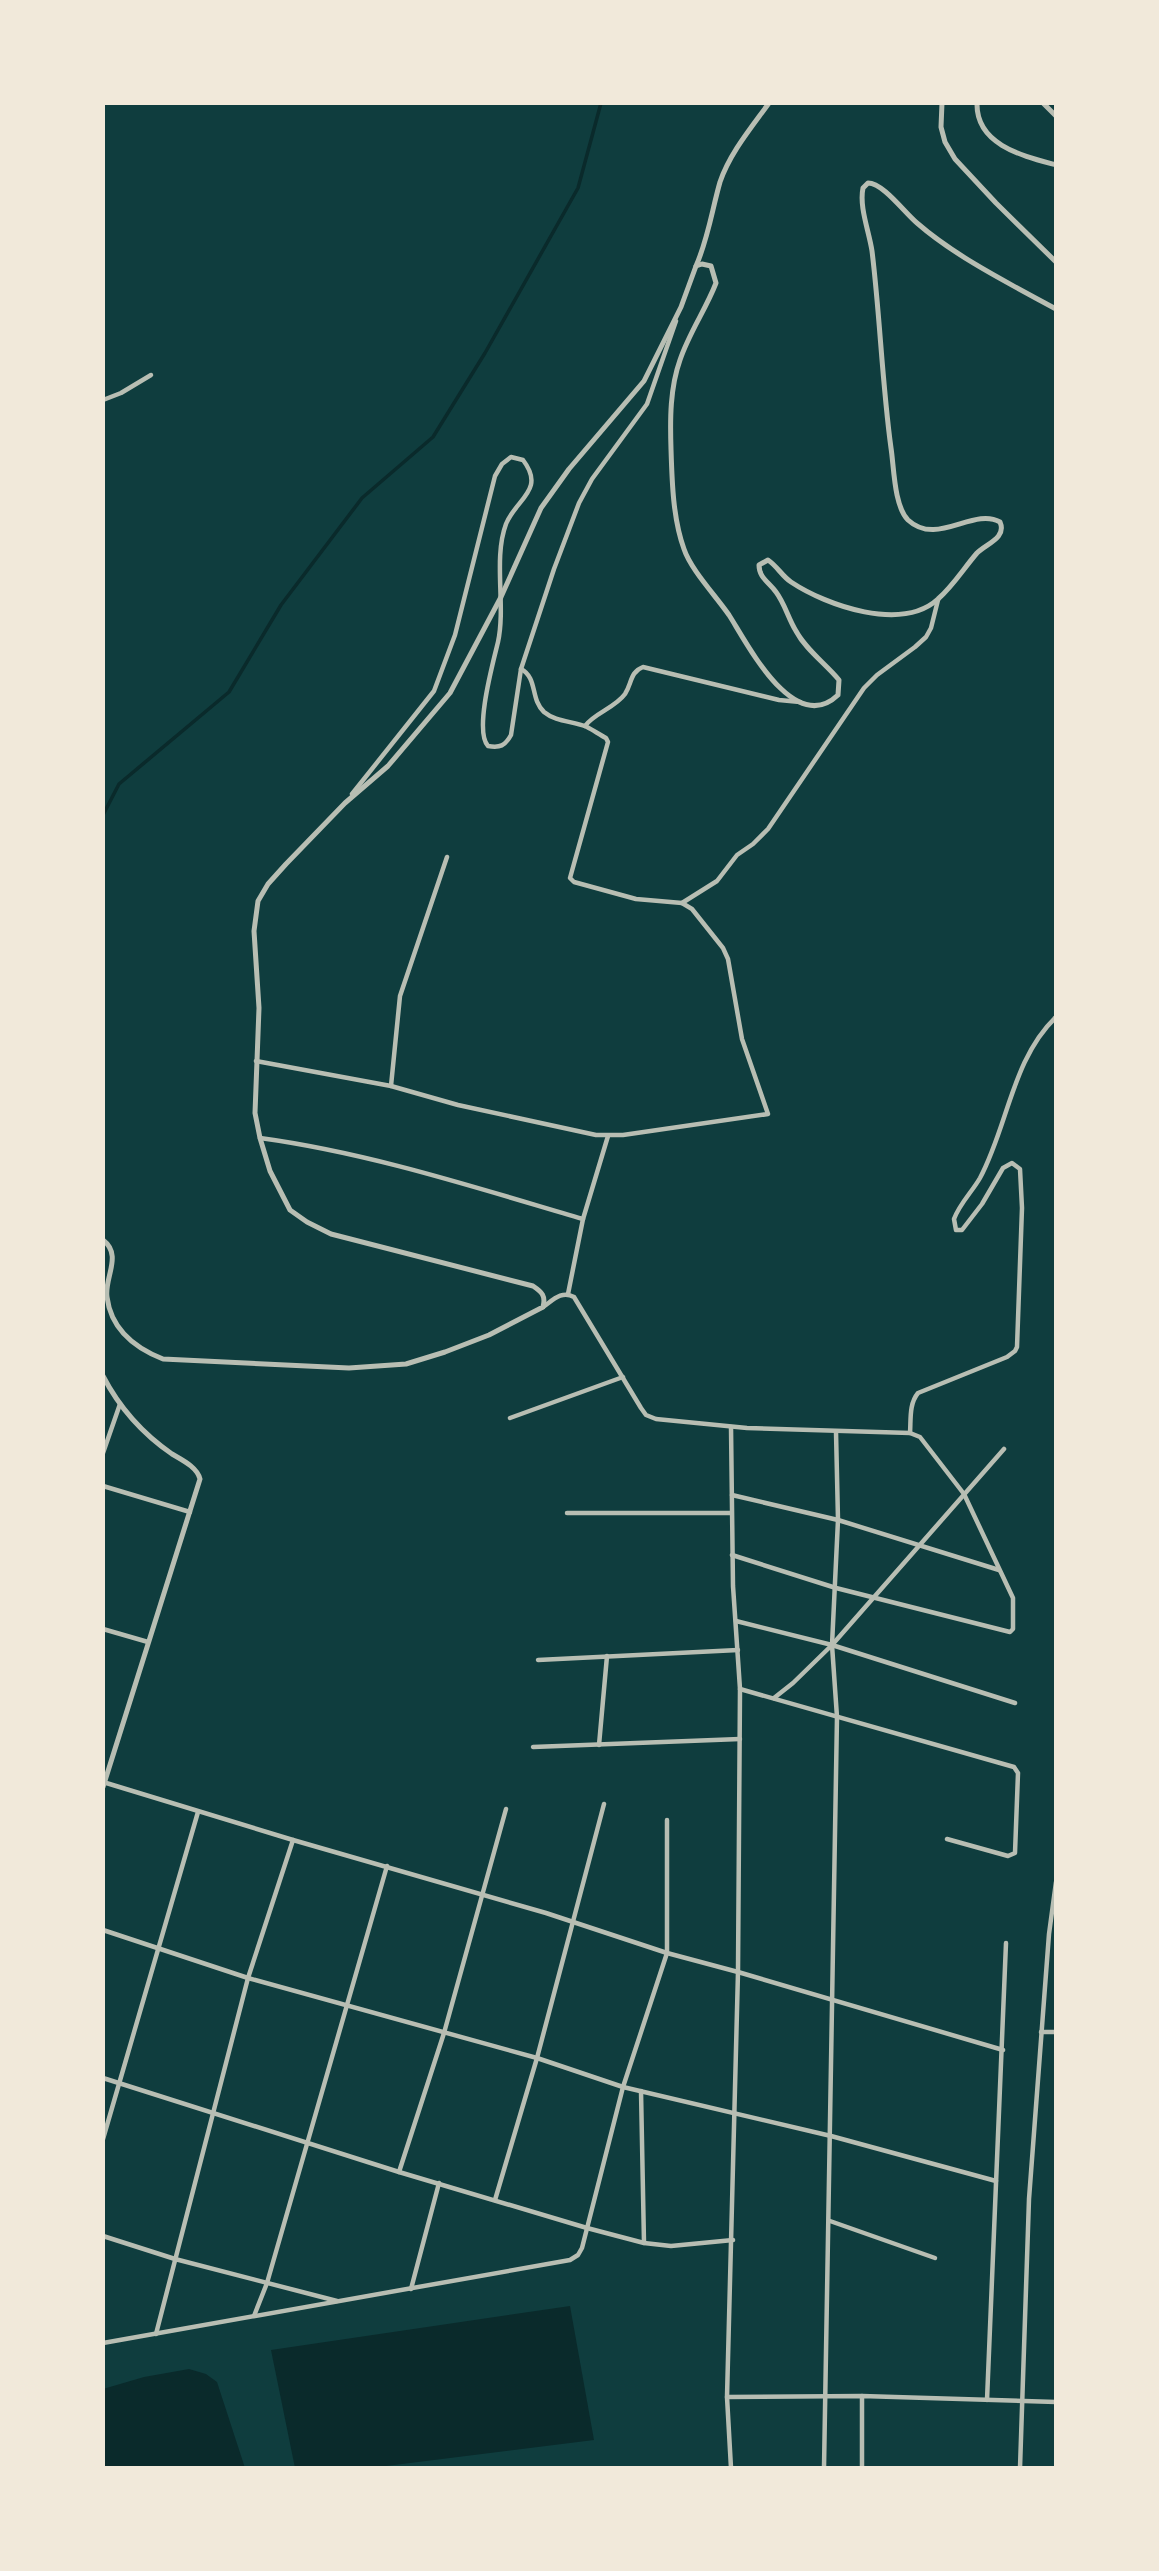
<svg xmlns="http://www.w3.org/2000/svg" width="1159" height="2571" viewBox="0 0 1159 2571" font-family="'Exo 2',sans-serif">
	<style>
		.water { fill: #0a2a2b }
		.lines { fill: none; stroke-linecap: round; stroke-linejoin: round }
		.stream { stroke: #0a2a2b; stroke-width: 3.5 }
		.minor { stroke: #b8beb3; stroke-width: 4.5 }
		.tertiary { stroke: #b8beb3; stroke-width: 5 }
	</style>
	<rect width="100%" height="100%" fill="#0f3d3e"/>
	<g class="water">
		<polygon points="570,2306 594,2440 370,2468 295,2468 271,2350"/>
		<polygon points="189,2369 206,2374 217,2382 245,2468 103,2468 103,2389 144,2377"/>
	</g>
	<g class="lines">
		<polyline class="stream" points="103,815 119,784 229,692 281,605 362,498 433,437 485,353 578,188 601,103"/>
		<g class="minor">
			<polyline points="103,400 121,393 151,375"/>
			<path d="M 585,726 C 594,713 615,708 625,694 C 632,683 630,672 643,667 L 779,700 L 800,702"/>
			<path d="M 352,794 L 434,691 L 455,635 L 495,476 L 502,464 L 511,457 L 523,460 C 546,490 516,499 506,524 C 493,559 506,605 498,642 C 493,663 474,731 488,746 C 500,748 505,746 511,735 L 521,669 L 554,569 L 579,503 L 592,479 L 647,404 L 676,321"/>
			<polyline points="682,903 717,881 737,855 753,844 768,829 864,688 877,675 915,647 926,637 931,628 938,600"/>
			<path d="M 256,1061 L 391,1086 L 458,1105 L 596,1135 L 623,1135 L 768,1114 L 742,1039 L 728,959 L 723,948 L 692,909 L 682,903 L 636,899 L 574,882 L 570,878 L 608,742 L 606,738 C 600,735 593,730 587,727 C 573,721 556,722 544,712 C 530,699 538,678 521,669"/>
			<polyline points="391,1086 400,996 447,857"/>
			<path d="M 260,1138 C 370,1153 477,1188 583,1219"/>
			<polyline points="568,1294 583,1219 608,1136"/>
			<path d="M 543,1307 C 553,1300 562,1290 574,1297 L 641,1408 L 646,1415 L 656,1419 L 747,1428 L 910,1433 L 920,1437 L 964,1494 L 1013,1598 L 1013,1629 L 1010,1632 L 836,1588 L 732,1555"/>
			<polyline points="510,1418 623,1377"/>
			<polyline points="731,1427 733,1586 740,1689 738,1972 727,2397 731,2468"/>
			<path d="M 910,1433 C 911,1419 909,1404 918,1393 L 1007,1357 L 1015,1351 L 1017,1347 L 1022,1208 L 1020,1169 L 1012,1163 L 1003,1168 L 982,1204 L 962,1230 L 956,1230 L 954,1219 C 960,1203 972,1192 980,1178 C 1008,1126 1012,1059 1056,1017"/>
			<polyline points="103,1453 120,1404"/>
			<polyline points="103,1486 190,1512"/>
			<polyline points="732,1495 838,1520 999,1570"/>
			<polyline points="567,1513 731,1513"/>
			<polyline points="736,1621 832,1645 1015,1703"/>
			<polyline points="103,1629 148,1642"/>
			<polyline points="538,1660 738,1650"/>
			<polyline points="740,1689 1014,1767 1018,1773 1015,1853 1008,1856 947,1839"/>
			<polyline points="774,1698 793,1683 832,1645 1004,1449"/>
			<polyline points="599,1745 607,1656"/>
			<polyline points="533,1747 740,1739"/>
			<polyline points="103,1782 293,1840 546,1913 667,1953 738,1972 1003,2050"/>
			<polyline points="103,1930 248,1978 537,2058 623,2087 831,2136 996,2181"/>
			<polyline points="1041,2032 1056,2032"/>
			<polyline points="103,2078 399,2172 587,2228 644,2243 671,2246 733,2240"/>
			<polyline points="641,2091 644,2243"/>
			<polyline points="103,2139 198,1812"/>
			<polyline points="399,2172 444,2033 506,1809"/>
			<polyline points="495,2200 537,2058 604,1804"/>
			<polyline points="830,2221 935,2258"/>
			<polyline points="103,2236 175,2259 337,2301"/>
			<polyline points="411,2289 439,2183"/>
			<polyline points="254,2316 267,2283 387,1866"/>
			<polyline points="156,2334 248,1978 293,1840"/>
			<polyline points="103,2343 570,2260 578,2255 582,2248 623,2087 667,1953 667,1820"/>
			<polyline points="727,2397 862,2396 1056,2402"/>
			<polyline points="987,2400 1006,1943"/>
			<polyline points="824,2468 837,1717 832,1645 838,1520 836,1432"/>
			<polyline points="862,2468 862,2396"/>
			<polyline points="1020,2468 1029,2199 1049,1934 1056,1882"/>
		</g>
		<g class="tertiary">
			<polyline points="942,103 941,127 945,142 955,159 996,203 1056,262"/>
			<path d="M 977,103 C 976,145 1023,156 1056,165"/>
			<polyline points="1043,103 1056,116"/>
			<path d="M 696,266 C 708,239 712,210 720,182 C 730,153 751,128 769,103"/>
			<path d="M 103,1240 C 123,1255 104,1278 107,1297 C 111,1329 135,1348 163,1359 L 349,1368 L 406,1364 L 445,1352 L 489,1335 L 543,1307 C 546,1296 542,1292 533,1286 L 331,1234 L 307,1222 L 290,1210 L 270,1171 L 260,1138 L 255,1113 L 259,1008 L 254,931 L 258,901 L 268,884 L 286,864 L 345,803 L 388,766 L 450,693 L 501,597 L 541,508 L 569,469 L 644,381 L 681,307 L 696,266 L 702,264 L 711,266 L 716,283 C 706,309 689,333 680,360 C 670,388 670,419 671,449 C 672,482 673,519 684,549 C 691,570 716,596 729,615 C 747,643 794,737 838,695 L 839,680 C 825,663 806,650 796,631 C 788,618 785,604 776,592 C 769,582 759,578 759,565 L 768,560 C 777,566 782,576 791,582 C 827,606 902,632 938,599 C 953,586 964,568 977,553 C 986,544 1007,538 1000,522 C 973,507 937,547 908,520 C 894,506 894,467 891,448 C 882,382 880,316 872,251 C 869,231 859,207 863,188 L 868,183 C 883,183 904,212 917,223 C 956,257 1010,284 1056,309"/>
			<path d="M 103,1376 C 119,1407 143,1434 172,1454 C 182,1460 197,1467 200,1479 L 103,1787"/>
		</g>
	</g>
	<rect width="1159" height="2571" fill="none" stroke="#f1e9da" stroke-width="210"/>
</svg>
